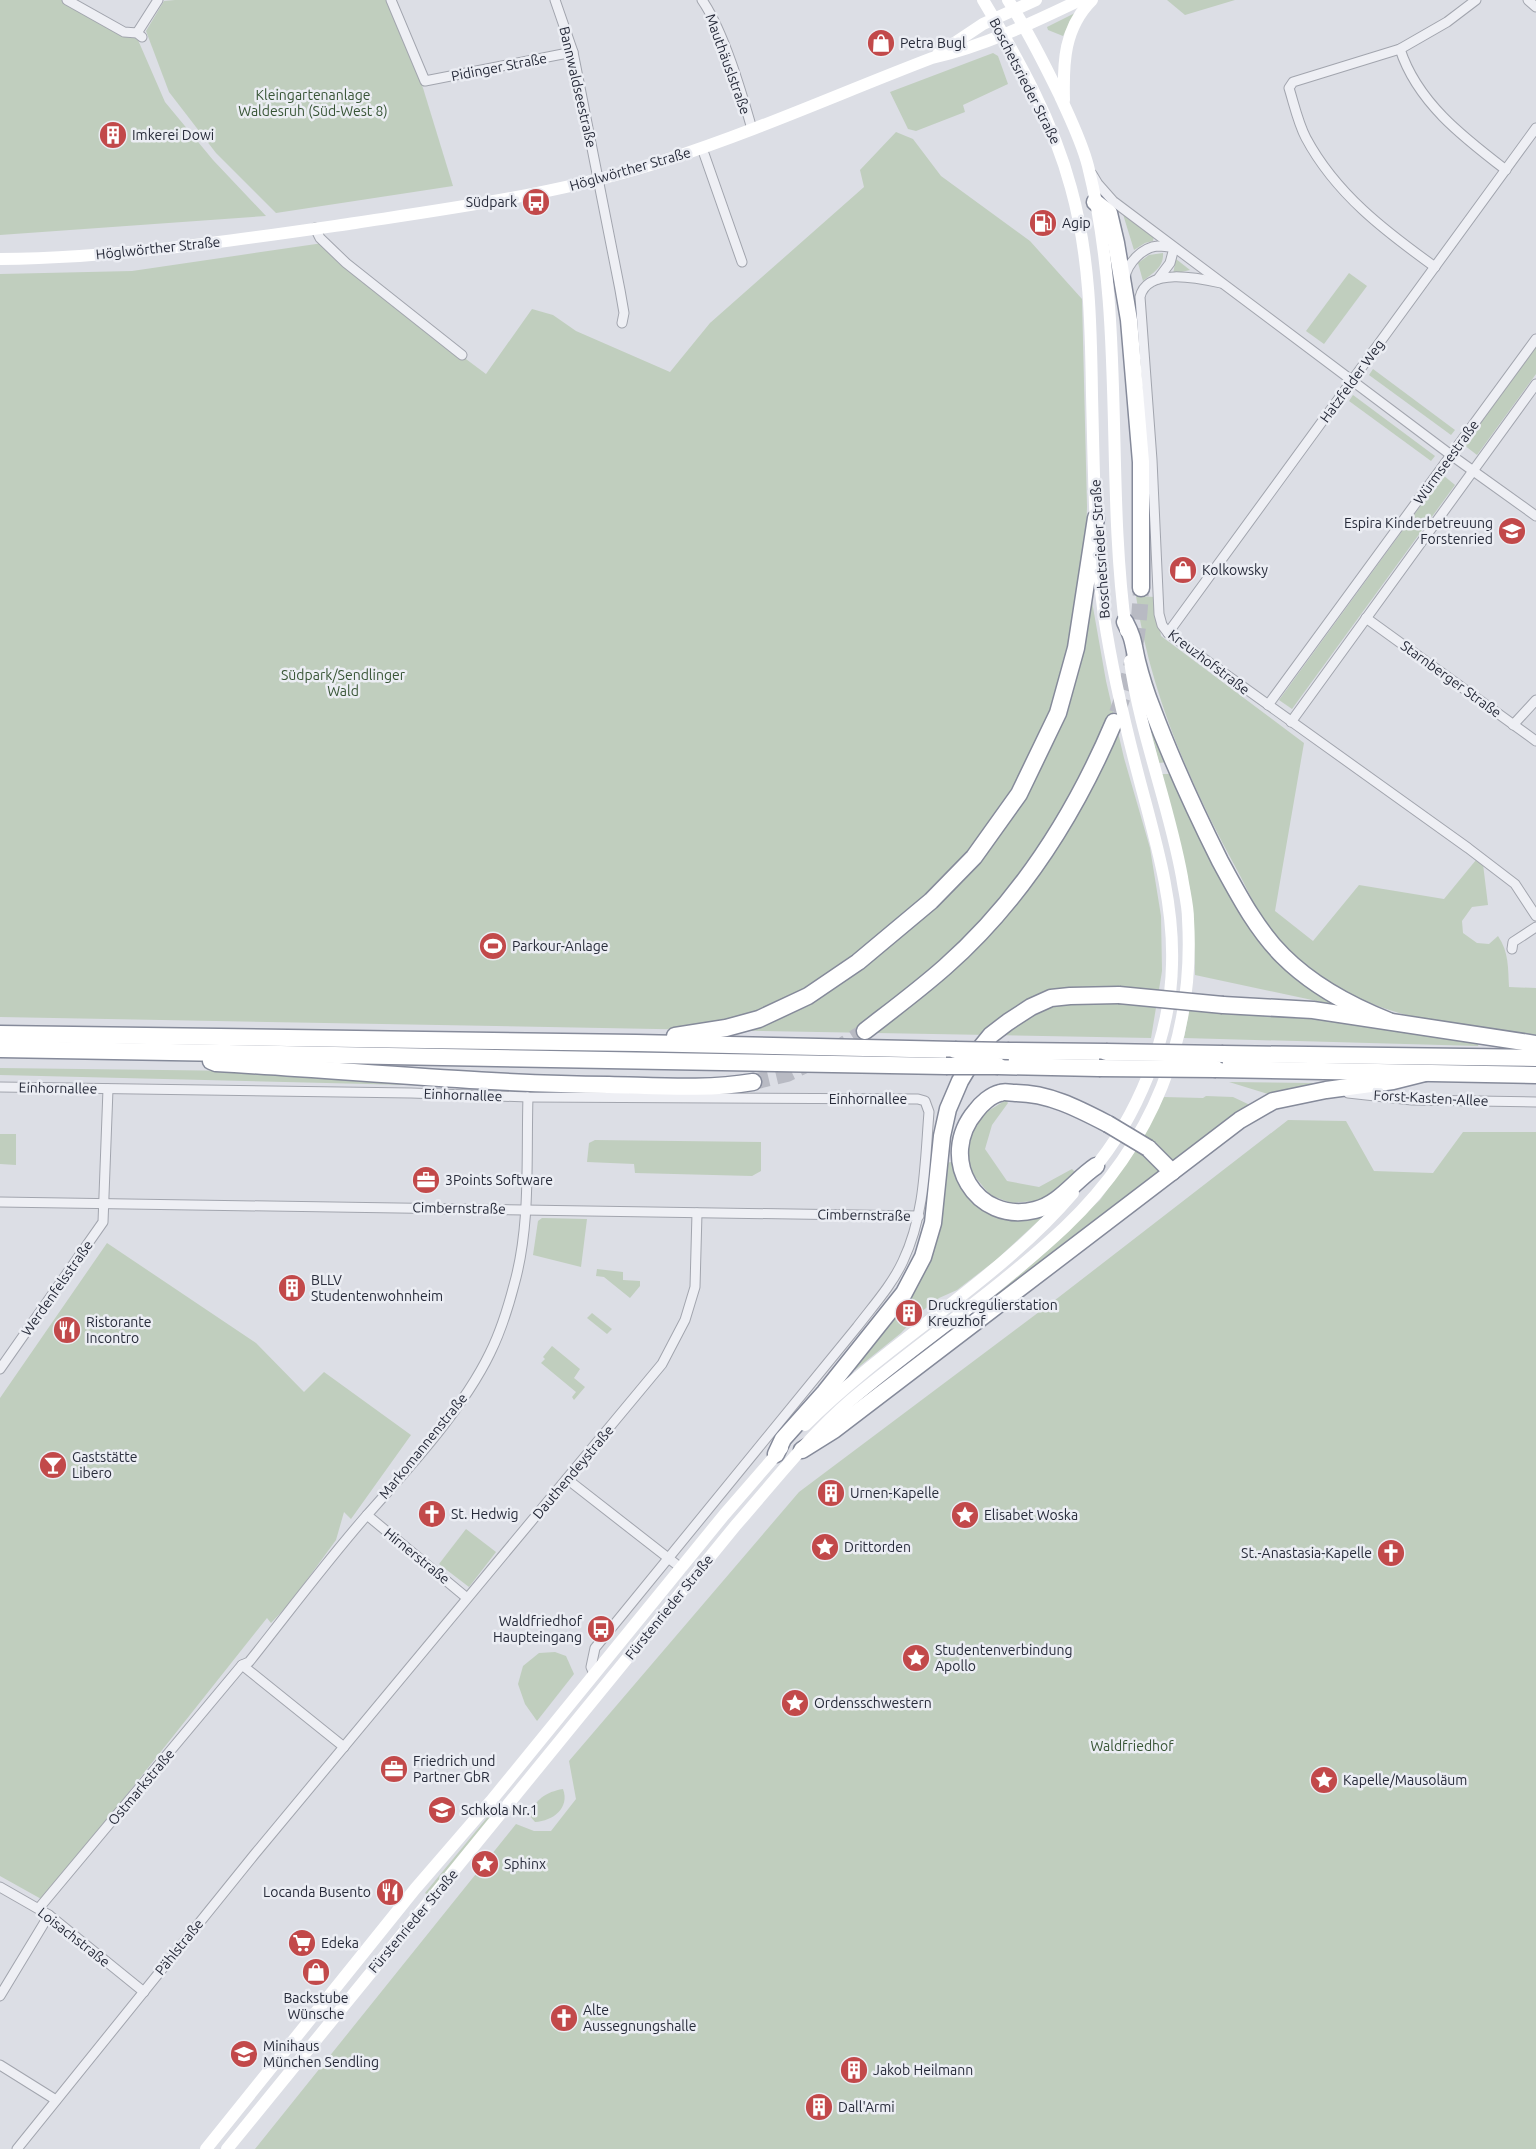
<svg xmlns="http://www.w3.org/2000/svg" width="1536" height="2149" viewBox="0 0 1536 2149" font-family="Ubuntu,sans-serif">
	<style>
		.green { fill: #c0cebe }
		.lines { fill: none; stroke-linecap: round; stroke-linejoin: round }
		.highway-tunnel { stroke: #b8bac3; stroke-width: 16; stroke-dasharray: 16 8; stroke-linecap: butt }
		.street-casing { stroke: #a2a5ae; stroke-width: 11 }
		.highway-casing { stroke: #858a9a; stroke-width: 19 }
		.street { stroke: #eeeff4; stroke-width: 9 }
		.secondary { stroke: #fff; stroke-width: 12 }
		.highway { stroke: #fff; stroke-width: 16 }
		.highway-bridge-casing { stroke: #858a9a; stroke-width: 19; stroke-linecap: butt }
		.highway-bridge { stroke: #fff; stroke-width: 16 }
		.labels { text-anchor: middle; stroke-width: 5; stroke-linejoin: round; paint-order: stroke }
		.poi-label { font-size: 14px; fill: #272b3a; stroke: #ebedf3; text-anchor: start }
		.street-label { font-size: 14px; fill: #272b3a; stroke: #ebedf3 }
		.park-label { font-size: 14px; fill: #375435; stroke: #ebedf3 }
	</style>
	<rect width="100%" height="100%" fill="#dcdee5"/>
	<g class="green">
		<polygon points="0,0 64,0 138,40 165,102 213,160 266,216 0,235"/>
		<polygon points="175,0 386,0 423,88 453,186 276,213 216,153 169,92 146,31 164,1"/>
		<polygon points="1167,0 1235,0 1185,15"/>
		<polygon points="1075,13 1063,36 1048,30 1047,27"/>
		<polygon points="993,53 998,56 1008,84 963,105 965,112 916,131 908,129 890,92"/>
		<polygon points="896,132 913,139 941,176 1030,241 1082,299 1087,507 1085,562 1106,681 1124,758 1150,848 1161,916 1162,971 1151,1038 0,1017 0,274 132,271 323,243 415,321 486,374 532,309 553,315 576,331 670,372 710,323 864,187 860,170"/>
		<polygon points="1122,211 1154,236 1153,241 1145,243 1134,250"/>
		<path d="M 1163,253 C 1164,267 1153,273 1143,281 L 1138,263 L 1149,255 Z"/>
		<polygon points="1176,259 1190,270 1173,274"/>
		<polygon points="1349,273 1367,286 1324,344 1306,331"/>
		<polygon points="1536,347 1536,374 1477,455 1464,445"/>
		<polygon points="1373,369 1455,430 1451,435 1369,375"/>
		<polygon points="1353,395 1435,456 1431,461 1349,401"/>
		<polygon points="1443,475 1455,485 1292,709 1279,700"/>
		<path d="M 1136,596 L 1155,597 L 1161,636 L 1304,743 L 1275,911 L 1313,941 L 1359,885 L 1444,899 L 1476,860 L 1483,864 L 1488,905 L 1472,907 L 1462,921 L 1463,933 L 1477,943 L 1489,944 L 1498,936 C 1509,952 1508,968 1509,987 L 1536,988 L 1536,1035 C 1475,1027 1408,1023 1352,995 C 1322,980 1289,958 1269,930 C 1257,912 1248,890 1237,870 C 1190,784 1150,693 1136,596 Z"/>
		<polygon points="1151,732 1155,732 1167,762 1159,763"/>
		<polygon points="1161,774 1173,774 1229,890 1329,999 1331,1004 1195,975 1194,932 1190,889"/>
		<polygon points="1192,995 1479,1043 1478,1046 1184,1038"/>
		<polygon points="0,1068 244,1071 491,1087 0,1075"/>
		<polygon points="1229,1082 1315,1083 1315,1086 1268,1094"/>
		<polygon points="1206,1096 1233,1097 1250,1105 1221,1124 994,1298 993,1297 1039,1258 1100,1200 1136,1150 1164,1097 1203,1098"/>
		<polygon points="1006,1100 1008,1103 992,1125 985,1149 1007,1181 1039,1187 1072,1169 1076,1173 1050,1195 1035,1201 1011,1203 990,1195 972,1173 967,1155 968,1138 980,1116"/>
		<polygon points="1288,1120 1346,1121 1374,1171 1433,1173 1463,1132 1536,1132 1536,2149 255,2149 516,1824 534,1831 551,1831 576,1799 569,1761 799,1492 1059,1297"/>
		<polygon points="0,1134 16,1134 16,1165 0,1164"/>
		<polygon points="595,1140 761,1142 761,1171 752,1176 635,1173 634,1164 587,1162 589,1143"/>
		<polygon points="951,1162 962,1187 982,1208 1046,1214 996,1260 957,1290 939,1298 921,1312 901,1333 855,1370 852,1367 906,1300 946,1163"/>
		<polygon points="542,1218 587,1219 581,1267 533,1255 538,1221"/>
		<polygon points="107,1243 256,1343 304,1392 324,1372 411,1435 351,1519 344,1512 336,1540 290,1603 271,1623 267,1618 43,1900 0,1876 0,1398"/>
		<polygon points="597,1269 623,1272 623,1280 640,1281 640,1286 630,1298 604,1277 596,1276"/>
		<polygon points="592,1313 612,1329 607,1334 587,1318"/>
		<polygon points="552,1346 580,1369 574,1378 585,1387 574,1400 572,1397 576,1392 541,1363 545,1359 543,1357"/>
		<polygon points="466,1529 496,1552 469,1587 439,1564"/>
		<polygon points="555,1652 566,1656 574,1674 537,1721 525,1704 518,1684 523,1666 539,1653"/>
		<path d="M 563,1789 C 570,1808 553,1821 535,1822 L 530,1816 C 535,1799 546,1792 563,1789 Z"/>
		<polygon points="490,1814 493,1816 428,1895 425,1893"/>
	</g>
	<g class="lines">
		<g class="highway-tunnel">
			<path d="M 1117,713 C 1133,670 1139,634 1141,588"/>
			<polyline points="833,1051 865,1031"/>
			<polyline points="753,1082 787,1074 812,1062"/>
		</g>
		<defs>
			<g id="street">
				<polyline points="67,0 124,32 137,33 142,37"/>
				<polyline points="391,0 425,81 573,52"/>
				<polyline points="555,0 573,52 620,290 624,313 622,323"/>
				<path d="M 702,0 C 724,32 741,91 752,129"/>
				<polyline points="1528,0 1536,7"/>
				<polyline points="137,33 158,0"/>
				<path d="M 1400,49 C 1417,102 1463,137 1506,170"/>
				<polyline points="702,148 742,262"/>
				<polyline points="1092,174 1098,184 1113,201 1451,455 1536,516"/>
				<polyline points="315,228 320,238 346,263 462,355"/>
				<path d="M 1435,267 C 1385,231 1336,194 1306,138 C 1298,123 1294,104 1289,88 L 1293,82 L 1400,49 L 1447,22 L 1476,0"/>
				<path d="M 1125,278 C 1127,263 1143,247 1158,246 C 1163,246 1169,247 1174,248"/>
				<polyline points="1158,279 1170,263 1174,248"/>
				<path d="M 1221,283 C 1198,278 1147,267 1140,297 L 1152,460 L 1159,614 L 1162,625 L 1168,633 L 1468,848 L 1515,884 L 1536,916"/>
				<polyline points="1366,618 1536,741"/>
				<polyline points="1168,633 1536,128"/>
				<polyline points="1268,705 1536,339"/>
				<polyline points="1291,722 1536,384"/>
				<polyline points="1513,725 1536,700"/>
				<polyline points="1512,949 1513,942 1536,927"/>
				<path d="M 0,1087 L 411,1093 L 528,1097 L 918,1099 L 925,1101 L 929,1112 C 925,1162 925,1215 903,1261 C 892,1285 873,1306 857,1327 L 595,1648 L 591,1667 L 594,1674"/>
				<polyline points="1348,1093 1412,1100 1536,1102"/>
				<polyline points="0,1202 919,1216"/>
				<polyline points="0,1369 103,1222 108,1089"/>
				<polyline points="567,1479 681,1568"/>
				<polyline points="367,1515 467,1598"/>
				<polyline points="242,1665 344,1747"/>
				<polyline points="0,1887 49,1915 144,1992"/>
				<path d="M 39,1908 L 242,1665 L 249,1662 C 288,1613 326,1562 367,1515 C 409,1468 463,1409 490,1353 C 501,1331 508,1308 514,1285 C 531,1225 526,1159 528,1097"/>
				<polyline points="0,1996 49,1915"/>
				<polyline points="0,2065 56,2100"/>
				<polyline points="17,2149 254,1855 662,1364 685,1320 695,1287 697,1213"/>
			</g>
			<g id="highway">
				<polyline points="1095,202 1109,213 1116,243 1129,320 1141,462 1141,588"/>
				<path d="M 1125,622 C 1134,639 1133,644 1137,661 C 1141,677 1146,693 1152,708 C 1172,761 1195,811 1220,861 C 1238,894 1256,929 1283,956 C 1312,985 1351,1006 1389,1021"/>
				<polyline points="1223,1005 1313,1010 1536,1044"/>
				<path d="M 865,1031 C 892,1010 919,990 945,967 C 1020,901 1075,814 1114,722"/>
				<polyline points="0,1034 636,1043 955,1050"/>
				<polyline points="675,1036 726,1028 759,1019 808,996 858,962 931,901 974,857 1019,794 1058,713 1076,648 1096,518"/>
				<polyline points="0,1049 946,1066"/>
				<polyline points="1009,1051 1106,1052"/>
				<polyline points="1223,1054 1536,1058"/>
				<path d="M 211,1061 L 216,1063 C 347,1070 478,1084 609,1085 C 657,1086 706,1090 753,1082"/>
				<polyline points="998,1066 1099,1068"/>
				<polyline points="1216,1069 1536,1075"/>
				<polyline points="1148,1148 1172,1172"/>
				<path d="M 1096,1166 C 1075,1180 1060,1204 1035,1210 C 976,1225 936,1158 976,1111 C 981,1104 991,1095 1000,1093 C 1004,1091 1011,1093 1015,1093 C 1049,1093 1079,1109 1108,1124"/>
				<polyline points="802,1450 834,1430 1240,1120 1273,1101 1326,1090 1393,1081 1425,1073"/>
				<polyline points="776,1454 783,1439 825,1392 904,1293 923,1257 933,1223 942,1136 948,1109 960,1081 978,1051 991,1035 1008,1022 1031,1007 1051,998 1070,996 1119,995"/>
			</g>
		</defs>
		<use href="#street" class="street-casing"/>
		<use href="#highway" class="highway-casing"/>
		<use href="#street" class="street"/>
		<g class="secondary">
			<path d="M 983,0 C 1019,60 1053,121 1071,188 C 1090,256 1091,326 1092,395 C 1094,469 1094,543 1104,616 C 1112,670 1125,725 1139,778 C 1155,839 1174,900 1172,964 C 1171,1036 1137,1118 1091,1172"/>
			<path d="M 1008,0 C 1028,31 1044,63 1060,96 C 1070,118 1082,142 1088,166 C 1126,318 1105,477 1126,631"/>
			<polyline points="938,54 983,24 1036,0"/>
			<path d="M 1064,100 C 1063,62 1064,28 1092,0"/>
			<path d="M 0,259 C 119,258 237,240 355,223 C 460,207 565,193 666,160 C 756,131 843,92 932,58 C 984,46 1032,23 1080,0"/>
			<path d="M 805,1425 C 888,1342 997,1282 1073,1193"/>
			<polyline points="206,2149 415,1889 491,1801 724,1515 782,1448"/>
			<path d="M 227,2149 L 736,1525 C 773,1483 808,1437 851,1400 C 921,1341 998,1290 1065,1227 C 1152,1144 1195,1039 1188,919 C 1188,905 1184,891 1182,877 C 1169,804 1140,734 1130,661"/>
		</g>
		<use href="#highway" class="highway"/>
		<defs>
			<g id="highway-bridge">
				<polyline points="1119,995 1223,1005"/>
				<polyline points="955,1050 1009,1051"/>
				<polyline points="1106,1052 1223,1054"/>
				<polyline points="946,1066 998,1066"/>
				<polyline points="1099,1068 1216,1069"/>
				<polyline points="1108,1124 1148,1148"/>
			</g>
		</defs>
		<use href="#highway-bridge" class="highway-bridge-casing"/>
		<use href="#highway-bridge" class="highway-bridge"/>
	</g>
	<defs>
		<symbol id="shop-disc" viewBox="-11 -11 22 22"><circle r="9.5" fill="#c2494a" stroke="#ebedf3"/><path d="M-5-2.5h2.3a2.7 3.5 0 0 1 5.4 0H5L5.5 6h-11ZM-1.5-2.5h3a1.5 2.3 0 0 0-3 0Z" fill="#fff"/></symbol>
		<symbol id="building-disc" viewBox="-11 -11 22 22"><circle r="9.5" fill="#c2494a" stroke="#ebedf3"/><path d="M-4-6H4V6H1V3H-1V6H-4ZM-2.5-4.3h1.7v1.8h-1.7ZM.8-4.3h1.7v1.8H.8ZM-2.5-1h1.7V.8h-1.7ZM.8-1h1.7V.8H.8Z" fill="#fff"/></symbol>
		<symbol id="bus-disc" viewBox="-11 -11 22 22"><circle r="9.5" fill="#c2494a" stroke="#ebedf3"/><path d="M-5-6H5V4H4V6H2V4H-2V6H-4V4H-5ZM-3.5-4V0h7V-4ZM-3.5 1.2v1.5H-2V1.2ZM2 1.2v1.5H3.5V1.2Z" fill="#fff"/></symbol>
		<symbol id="fuel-disc" viewBox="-11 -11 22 22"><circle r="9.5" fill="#c2494a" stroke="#ebedf3"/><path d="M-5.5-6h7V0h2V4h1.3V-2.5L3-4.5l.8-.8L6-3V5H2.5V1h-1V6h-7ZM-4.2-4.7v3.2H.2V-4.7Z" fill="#fff"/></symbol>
		<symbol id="school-disc" viewBox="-11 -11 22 22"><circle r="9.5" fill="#c2494a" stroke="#ebedf3"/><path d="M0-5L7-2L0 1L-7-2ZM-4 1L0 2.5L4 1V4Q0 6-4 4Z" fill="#fff"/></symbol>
		<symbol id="stadium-disc" viewBox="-11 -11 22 22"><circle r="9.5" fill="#c2494a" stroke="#ebedf3"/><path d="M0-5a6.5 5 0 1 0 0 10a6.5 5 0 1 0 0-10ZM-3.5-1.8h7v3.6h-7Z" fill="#fff"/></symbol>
		<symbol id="office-disc" viewBox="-11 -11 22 22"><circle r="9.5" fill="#c2494a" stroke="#ebedf3"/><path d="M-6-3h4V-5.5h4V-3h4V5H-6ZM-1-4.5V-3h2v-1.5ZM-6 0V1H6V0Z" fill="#fff"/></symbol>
		<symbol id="restaurant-disc" viewBox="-11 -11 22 22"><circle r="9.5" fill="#c2494a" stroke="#ebedf3"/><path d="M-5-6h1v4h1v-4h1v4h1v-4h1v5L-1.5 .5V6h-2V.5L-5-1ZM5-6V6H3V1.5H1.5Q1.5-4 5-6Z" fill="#fff"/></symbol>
		<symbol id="bar-disc" viewBox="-11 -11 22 22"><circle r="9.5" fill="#c2494a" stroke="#ebedf3"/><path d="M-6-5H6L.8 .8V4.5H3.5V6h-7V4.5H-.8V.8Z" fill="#fff"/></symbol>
		<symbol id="church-disc" viewBox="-11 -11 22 22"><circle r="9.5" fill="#c2494a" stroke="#ebedf3"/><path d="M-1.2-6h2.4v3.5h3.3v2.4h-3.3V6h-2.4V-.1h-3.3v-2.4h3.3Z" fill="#fff"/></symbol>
		<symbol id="sight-disc" viewBox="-11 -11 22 22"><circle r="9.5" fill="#c2494a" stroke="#ebedf3"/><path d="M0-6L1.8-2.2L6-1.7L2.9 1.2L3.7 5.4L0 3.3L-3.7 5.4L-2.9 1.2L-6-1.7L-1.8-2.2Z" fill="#fff"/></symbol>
		<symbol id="supermarket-disc" viewBox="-11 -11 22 22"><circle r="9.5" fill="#c2494a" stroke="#ebedf3"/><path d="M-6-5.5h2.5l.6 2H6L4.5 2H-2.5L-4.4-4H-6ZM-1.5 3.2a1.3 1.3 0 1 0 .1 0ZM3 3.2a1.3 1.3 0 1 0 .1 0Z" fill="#fff"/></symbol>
	</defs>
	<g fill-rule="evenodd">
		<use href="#shop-disc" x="865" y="27" width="32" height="32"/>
		<use href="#building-disc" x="97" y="119" width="32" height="32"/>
		<use href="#bus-disc" x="520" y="186" width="32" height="32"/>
		<use href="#fuel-disc" x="1027" y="207" width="32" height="32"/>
		<use href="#school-disc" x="1496" y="515" width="32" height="32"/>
		<use href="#shop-disc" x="1167" y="554" width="32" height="32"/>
		<use href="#stadium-disc" x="477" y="930" width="32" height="32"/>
		<use href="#office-disc" x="410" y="1164" width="32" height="32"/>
		<use href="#building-disc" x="276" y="1272" width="32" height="32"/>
		<use href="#building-disc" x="893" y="1297" width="32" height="32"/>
		<use href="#restaurant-disc" x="51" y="1314" width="32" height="32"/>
		<use href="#bar-disc" x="37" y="1449" width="32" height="32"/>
		<use href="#building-disc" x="815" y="1477" width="32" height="32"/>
		<use href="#church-disc" x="416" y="1498" width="32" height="32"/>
		<use href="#sight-disc" x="949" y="1499" width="32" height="32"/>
		<use href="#sight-disc" x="809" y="1531" width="32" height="32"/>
		<use href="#church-disc" x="1375" y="1537" width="32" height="32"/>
		<use href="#bus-disc" x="585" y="1613" width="32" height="32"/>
		<use href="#sight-disc" x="900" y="1642" width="32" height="32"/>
		<use href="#sight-disc" x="779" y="1687" width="32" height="32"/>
		<use href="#office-disc" x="378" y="1753" width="32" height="32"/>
		<use href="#sight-disc" x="1308" y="1764" width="32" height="32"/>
		<use href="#school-disc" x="426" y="1794" width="32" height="32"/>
		<use href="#sight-disc" x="469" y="1848" width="32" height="32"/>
		<use href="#restaurant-disc" x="374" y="1876" width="32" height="32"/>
		<use href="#supermarket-disc" x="286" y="1927" width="32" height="32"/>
		<use href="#shop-disc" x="300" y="1956" width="32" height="32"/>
		<use href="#church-disc" x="548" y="2002" width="32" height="32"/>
		<use href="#school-disc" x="228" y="2038" width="32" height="32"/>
		<use href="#building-disc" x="838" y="2054" width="32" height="32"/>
		<use href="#building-disc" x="803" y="2091" width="32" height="32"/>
	</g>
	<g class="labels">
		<g class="poi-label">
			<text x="900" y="48">Petra Bugl</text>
			<text x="132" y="140">Imkerei Dowi</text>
			<text x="517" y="207" text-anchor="end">Südpark</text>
			<text x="1062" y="228">Agip</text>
			<text x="1493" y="528" text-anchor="end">Espira Kinderbetreuung<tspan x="1493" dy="16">Forstenried</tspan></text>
			<text x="1202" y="575">Kolkowsky</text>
			<text x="512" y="951">Parkour-Anlage</text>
			<text x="445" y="1185">3Points Software</text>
			<text x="311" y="1285">BLLV<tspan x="311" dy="16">Studentenwohnheim</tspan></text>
			<text x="928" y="1310">Druckregulierstation<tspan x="928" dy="16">Kreuzhof</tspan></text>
			<text x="86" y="1327">Ristorante<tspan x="86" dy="16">Incontro</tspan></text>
			<text x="72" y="1462">Gaststätte<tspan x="72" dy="16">Libero</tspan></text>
			<text x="850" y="1498">Urnen-Kapelle</text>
			<text x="451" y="1519">St. Hedwig</text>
			<text x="984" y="1520">Elisabet Woska</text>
			<text x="844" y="1552">Drittorden</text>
			<text x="1372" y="1558" text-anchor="end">St.-Anastasia-Kapelle</text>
			<text x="582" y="1626" text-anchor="end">Waldfriedhof<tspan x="582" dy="16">Haupteingang</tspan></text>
			<text x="935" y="1655">Studentenverbindung<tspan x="935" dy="16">Apollo</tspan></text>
			<text x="814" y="1708">Ordensschwestern</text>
			<text x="413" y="1766">Friedrich und<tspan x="413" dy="16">Partner GbR</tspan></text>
			<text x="1343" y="1785">Kapelle/Mausoläum</text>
			<text x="461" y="1815">Schkola Nr.1</text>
			<text x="504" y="1869">Sphinx</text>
			<text x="371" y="1897" text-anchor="end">Locanda Busento</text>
			<text x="321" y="1948">Edeka</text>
			<text x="316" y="2003" text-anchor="middle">Backstube<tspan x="316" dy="16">Wünsche</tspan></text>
			<text x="583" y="2015">Alte<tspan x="583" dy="16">Aussegnungshalle</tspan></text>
			<text x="263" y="2051">Minihaus<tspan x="263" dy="16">München Sendling</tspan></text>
			<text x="873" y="2075">Jakob Heilmann</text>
			<text x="838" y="2112">Dall'Armi</text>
		</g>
		<g class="street-label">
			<text transform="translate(728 64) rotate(70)" y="5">Mauthäuslstraße</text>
			<text transform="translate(499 67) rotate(-11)" y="5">Pidinger Straße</text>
			<text transform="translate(1025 81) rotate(63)" y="5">Boschetsrieder Straße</text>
			<text transform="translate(578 87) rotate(77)" y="5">Bannwaldseestraße</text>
			<text transform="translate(630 169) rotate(-16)" y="5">Höglwörther Straße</text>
			<text transform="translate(158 248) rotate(-6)" y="5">Höglwörther Straße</text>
			<text transform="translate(1352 381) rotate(-54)" y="5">Hatzfelder Weg</text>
			<text transform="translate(1446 462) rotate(-54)" y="5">Würmseestraße</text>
			<text transform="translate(1100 549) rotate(-94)" y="5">Boschetsrieder Straße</text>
			<text transform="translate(1209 662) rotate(37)" y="5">Kreuzhofstraße</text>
			<text transform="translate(1451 679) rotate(36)" y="5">Starnberger Straße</text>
			<text transform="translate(58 1088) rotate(1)" y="5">Einhornallee</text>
			<text transform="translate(463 1095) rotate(2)" y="5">Einhornallee</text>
			<text transform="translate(1431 1098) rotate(3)" y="5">Forst-Kasten-Allee</text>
			<text x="868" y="1104">Einhornallee</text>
			<text transform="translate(459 1208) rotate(1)" y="5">Cimbernstraße</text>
			<text transform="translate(864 1215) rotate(1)" y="5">Cimbernstraße</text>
			<text transform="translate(57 1288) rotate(-55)" y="5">Werdenfelsstraße</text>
			<text transform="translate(423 1446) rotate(-51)" y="5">Markomannenstraße</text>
			<text transform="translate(573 1472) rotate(-50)" y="5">Dauthendeystraße</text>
			<text transform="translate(417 1556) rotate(39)" y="5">Hirnerstraße</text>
			<text transform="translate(669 1607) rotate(-51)" y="5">Fürstenrieder Straße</text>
			<text transform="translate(141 1787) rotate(-50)" y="5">Ostmarkstraße</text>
			<text transform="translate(413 1921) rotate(-50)" y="5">Fürstenrieder Straße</text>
			<text transform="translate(74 1937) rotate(38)" y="5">Loisachstraße</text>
			<text transform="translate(179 1947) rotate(-51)" y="5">Pählstraße</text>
		</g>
		<g class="park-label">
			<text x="313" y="100">Kleingartenanlage<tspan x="313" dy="16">Waldesruh (Süd-West 8)</tspan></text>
			<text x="343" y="680">Südpark/Sendlinger<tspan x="343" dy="16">Wald</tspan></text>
			<text x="1132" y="1751">Waldfriedhof</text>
		</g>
	</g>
</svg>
